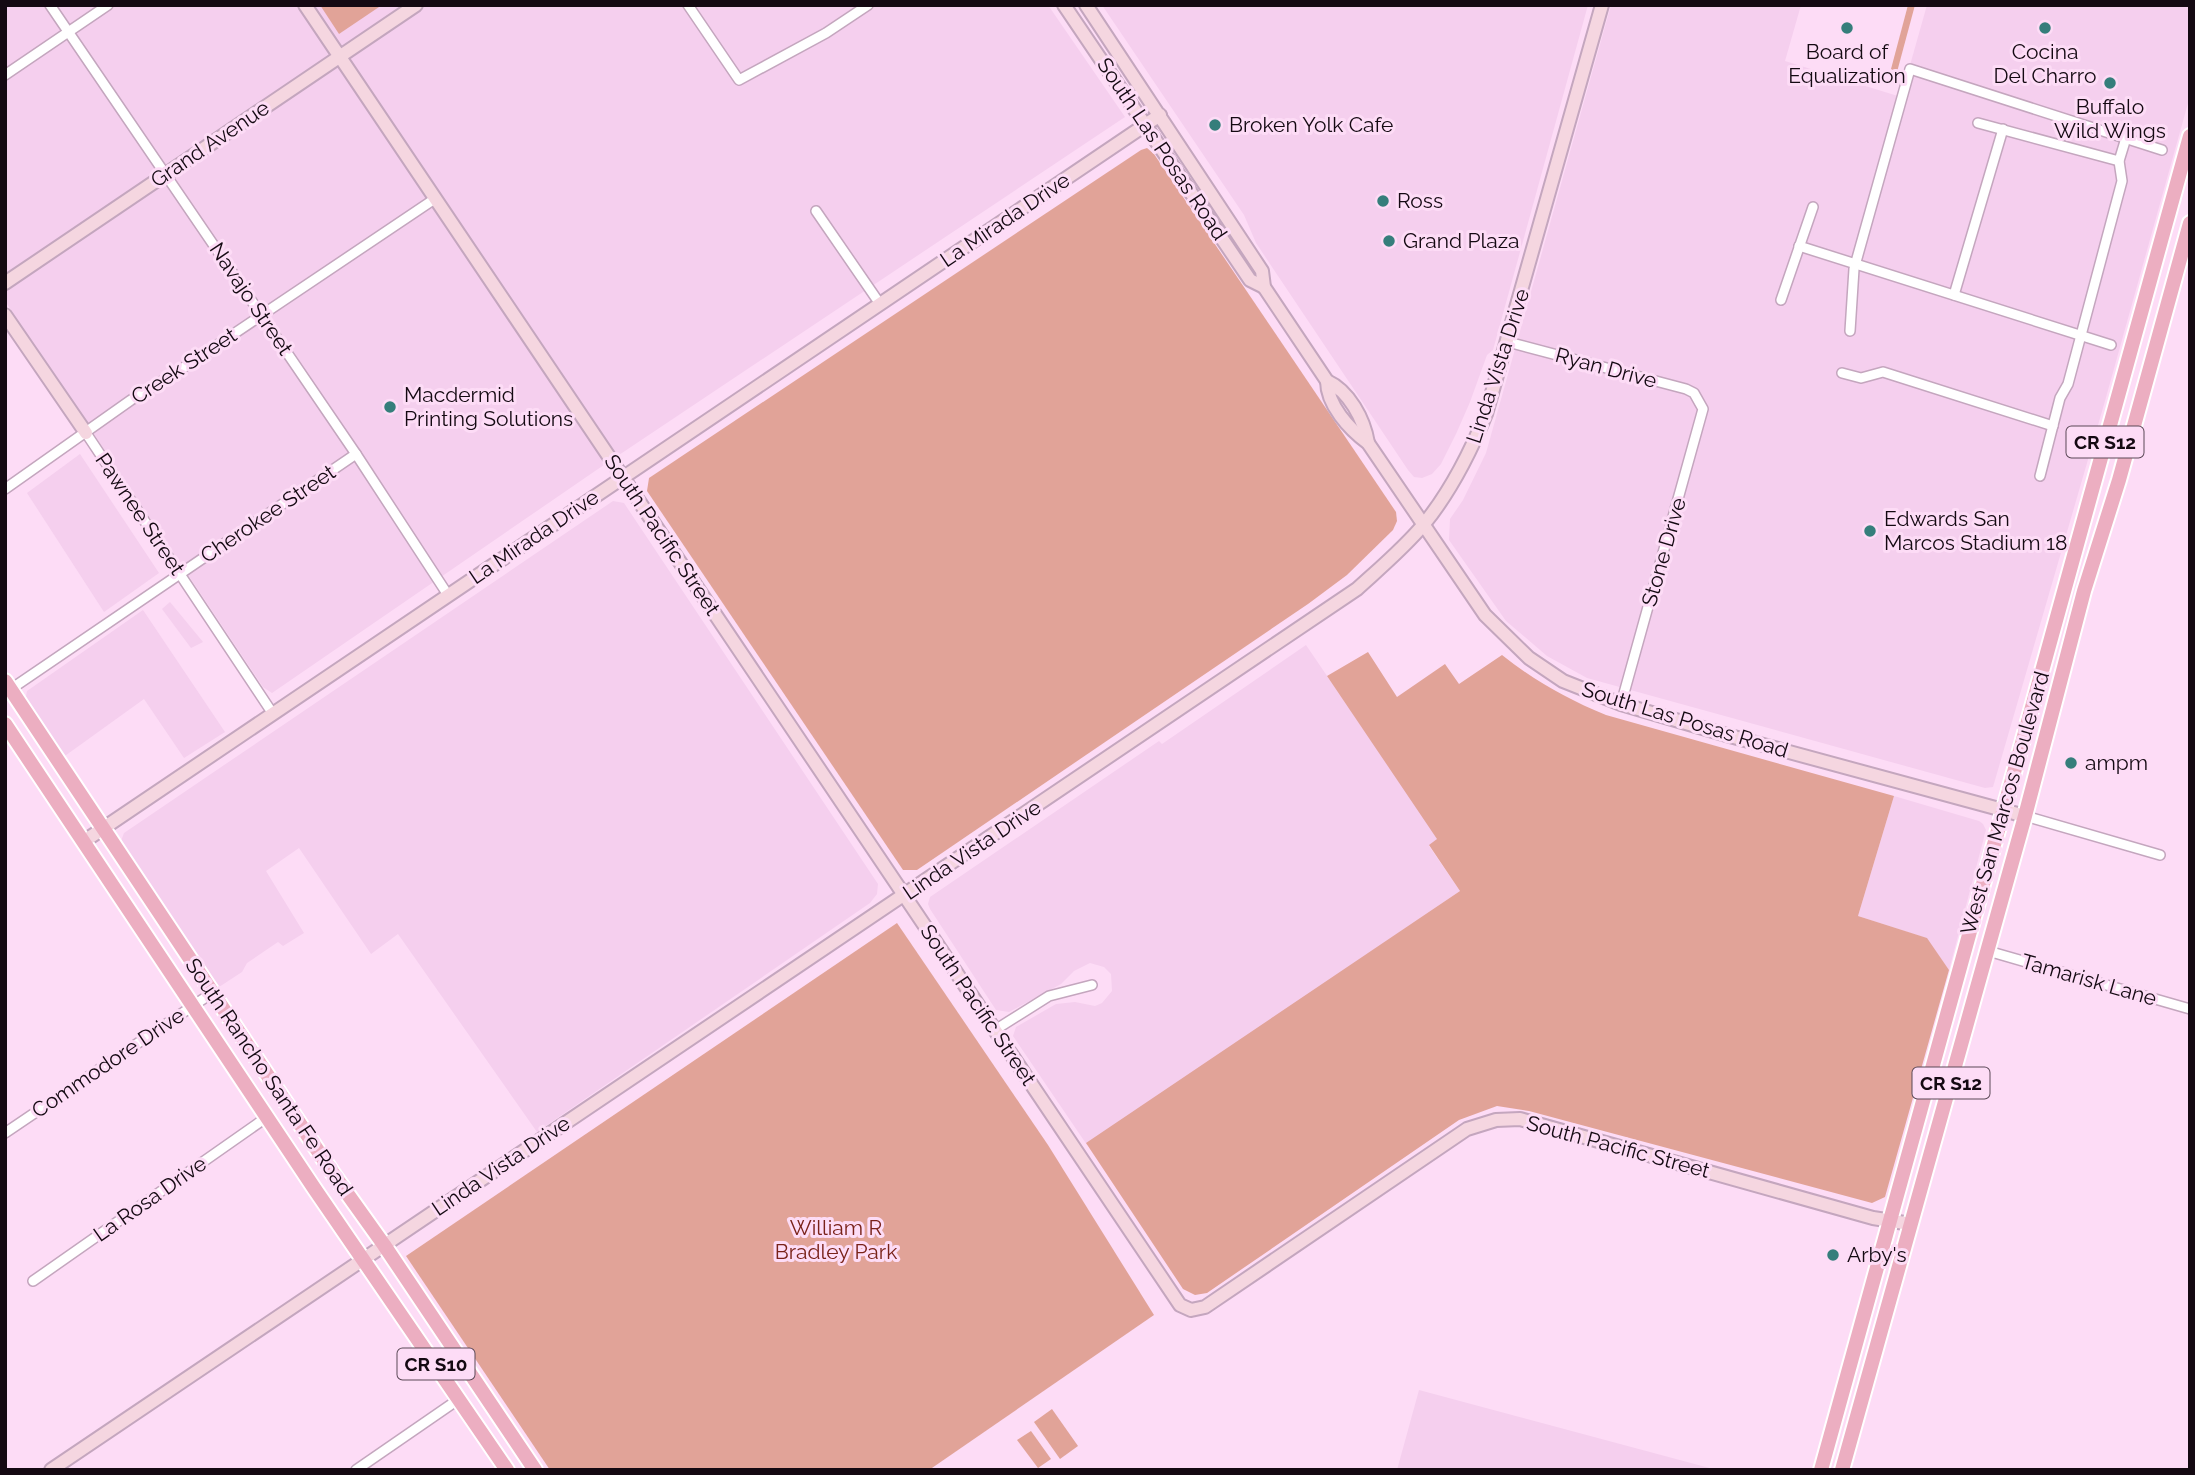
<svg xmlns="http://www.w3.org/2000/svg" width="2195" height="1475" viewBox="0 0 2195 1475" font-family="Raleway,sans-serif">
	<style>
		.built { fill: #f5cfee }
		.green { fill: #e1a398 }
		.lines { fill: none; stroke-linecap: round; stroke-linejoin: round }
		.street-casing { stroke: #c4a6be; stroke-width: 12 }
		.secondary-casing { stroke: #c4a6be; stroke-width: 16 }
		.primary-casing { stroke: #fff; stroke-width: 18 }
		.street { stroke: #fff; stroke-width: 9 }
		.secondary { stroke: #f5d6e0; stroke-width: 12 }
		.primary { stroke: #ecaec1; stroke-width: 14 }
		.poi-dot { fill: #357e7b; stroke: #fddcf6; stroke-width: 2.5 }
		.labels { text-anchor: middle; stroke-width: 6; stroke-linejoin: round; paint-order: stroke }
		.shield { fill: #fddcf6; stroke: #5a4856; stroke-width: 2 }
		.shield-label { font-size: 19px; font-weight: bold; fill: #140912 }
		.poi-label { font-size: 21px; fill: #140912; stroke: #fddcf6; text-anchor: start }
		.street-label { font-size: 21px; fill: #140912; stroke: #fddcf6 }
		.park-label { font-size: 21px; fill: #792219; stroke: #fddcf6 }
	</style>
	<rect width="100%" height="100%" fill="#fddcf6"/>
	<g class="built">
		<polygon points="5,5 1048,5 1125,117 598,469 272,693 263,687 5,301"/>
		<polygon points="1102,5 1588,5 1493,350 1487,355 1470,402 1456,434 1441,464 1432,474 1422,478 1414,477 1408,470 1256,243 1244,215"/>
		<polygon points="1611,5 1801,5 1785,61 1901,97 1927,5 2190,5 2190,96 2105,401 1993,787 1985,788 1587,678 1547,656 1506,621 1449,540 1450,519 1463,500 1486,453"/>
		<polygon points="80,454 159,573 104,612 27,493"/>
		<polygon points="613,501 624,503 878,884 877,894 870,903 537,1132 398,934 371,954 299,848 266,871 304,933 283,946 278,942 247,963 242,972 219,987 121,846 121,841 124,833"/>
		<polygon points="170,602 203,642 191,648 162,609"/>
		<polygon points="143,610 225,732 184,758 144,699 62,758 25,702 27,691"/>
		<polygon points="1306,645 1438,839 1429,846 1460,891 1087,1145 1013,1036 1016,1027 1056,1004 1075,1002 1095,1006 1102,1003 1112,991 1111,974 1104,967 1090,963 1074,971 1061,984 1009,1012 996,1010 930,909 928,904 930,897 1159,741 1162,744"/>
		<polygon points="1894,796 1979,821 1983,824 1986,830 1949,970 1926,938 1858,916"/>
		<polygon points="1419,1390 1527,1419 1717,1470 1397,1470"/>
	</g>
	<g class="green">
		<polygon points="320,5 382,5 339,34"/>
		<polygon points="1908,5 1915,5 1897,72 1891,69"/>
		<polygon points="1147,148 1154,154 1396,512 1397,521 1393,530 1347,575 1308,604 917,870 903,870 647,491 649,478 1141,150"/>
		<path d="M 1368,652 L 1397,697 L 1445,664 L 1459,684 L 1502,655 C 1535,681 1567,699 1606,715 L 1894,796 L 1858,916 L 1927,938 L 1949,970 L 1885,1197 L 1872,1203 L 1529,1111 L 1497,1106 L 1459,1120 L 1207,1293 L 1195,1295 L 1183,1289 L 1086,1143 L 1460,891 L 1429,845 L 1437,839 L 1327,676 Z"/>
		<polygon points="897,923 1048,1145 1154,1315 929,1470 550,1470 406,1256"/>
		<polygon points="1052,1409 1078,1446 1060,1459 1034,1422"/>
		<polygon points="1031,1431 1051,1459 1038,1468 1017,1440"/>
	</g>
	<g class="lines">
		<defs>
			<g id="street">
				<polyline points="50,5 356,454 448,595"/>
				<polyline points="688,5 739,80 826,33 868,5"/>
				<polyline points="5,75 108,5"/>
				<polyline points="1978,123 2119,161"/>
				<polyline points="816,211 880,304"/>
				<polyline points="1799,246 2111,345"/>
				<polyline points="1954,295 2003,129"/>
				<polyline points="1781,300 1813,207"/>
				<polyline points="1850,331 1854,269 1910,69 2162,150"/>
				<polyline points="1508,342 1686,389 1694,393 1703,409 1621,704"/>
				<polyline points="1842,373 1861,378 1883,372 2053,426"/>
				<polyline points="86,433 273,714"/>
				<polyline points="2040,476 2060,398 2068,384 2122,181 2119,161 2126,138"/>
				<polyline points="5,489 131,400 177,372 436,198"/>
				<polyline points="11,689 356,454"/>
				<polyline points="2025,816 2160,855"/>
				<polyline points="1988,951 2190,1009"/>
				<polyline points="995,1030 1049,996 1092,985"/>
				<polyline points="5,1133 212,993"/>
				<polyline points="33,1281 267,1117"/>
				<polyline points="356,1470 459,1399"/>
			</g>
			<g id="secondary">
				<polyline points="305,5 1180,1305 1191,1310 1205,1307 1467,1129 1496,1120 1520,1119 1873,1218 1911,1224"/>
				<polyline points="1064,5 1250,280 1264,287"/>
				<path d="M 1086,5 L 1262,271 L 1264,287 L 1327,381 C 1349,391 1364,419 1368,443"/>
				<polyline points="5,283 416,5"/>
				<polyline points="5,315 86,433"/>
				<path d="M 1327,381 C 1327,405 1349,429 1368,443 L 1485,615 L 1529,658 L 1563,681 L 1621,704 L 1730,736 L 2025,816"/>
				<polyline points="83,842 1160,115"/>
				<path d="M 51,1470 L 1357,589 C 1380,568 1404,548 1424,524 C 1451,491 1470,453 1486,414 L 1602,5"/>
			</g>
			<g id="primary">
				<polyline points="5,681 334,1175 384,1245 535,1470"/>
				<polyline points="5,724 314,1188 507,1470"/>
				<polyline points="1821,1470 2190,136"/>
				<polyline points="1842,1470 2025,816 2084,591 2119,480 2190,223"/>
			</g>
		</defs>
		<use href="#street" class="street-casing"/>
		<use href="#secondary" class="secondary-casing"/>
		<use href="#primary" class="primary-casing"/>
		<use href="#street" class="street"/>
		<use href="#secondary" class="secondary"/>
		<use href="#primary" class="primary"/>
	</g>
	<g class="poi-dot">
		<circle cx="1847" cy="28" r="7"/>
		<circle cx="2045" cy="28" r="7"/>
		<circle cx="2110" cy="83" r="7"/>
		<circle cx="1215" cy="125" r="7"/>
		<circle cx="1383" cy="201" r="7"/>
		<circle cx="1389" cy="241" r="7"/>
		<circle cx="390" cy="407" r="7"/>
		<circle cx="1870" cy="531" r="7"/>
		<circle cx="2071" cy="763" r="7"/>
		<circle cx="1833" cy="1255" r="7"/>
	</g>
	<g class="labels">
		<g class="shield">
			<rect x="2066.5" y="426.5" width="77" height="31" rx="5"/>
			<rect x="1912.5" y="1067.5" width="77" height="31" rx="5"/>
			<rect x="397.5" y="1348.5" width="77" height="31" rx="5"/>
		</g>
		<g class="shield-label">
			<text x="2105" y="449">CR S12</text>
			<text x="1951" y="1090">CR S12</text>
			<text x="436" y="1371">CR S10</text>
		</g>
		<g class="poi-label">
			<text x="1847" y="59" text-anchor="middle">Board of<tspan x="1847" dy="24">Equalization</tspan></text>
			<text x="2045" y="59" text-anchor="middle">Cocina<tspan x="2045" dy="24">Del Charro</tspan></text>
			<text x="2110" y="114" text-anchor="middle">Buffalo<tspan x="2110" dy="24">Wild Wings</tspan></text>
			<text x="1229" y="132">Broken Yolk Cafe</text>
			<text x="1397" y="208">Ross</text>
			<text x="1403" y="248">Grand Plaza</text>
			<text x="404" y="402">Macdermid<tspan x="404" dy="24">Printing Solutions</tspan></text>
			<text x="1884" y="526">Edwards San<tspan x="1884" dy="24">Marcos Stadium 18</tspan></text>
			<text x="2085" y="770">ampm</text>
			<text x="1847" y="1262">Arby's</text>
		</g>
		<g class="street-label">
			<text transform="translate(210 144) rotate(-34)" y="7">Grand Avenue</text>
			<text transform="translate(1162 149) rotate(56)" y="7">South Las Posas Road</text>
			<text transform="translate(1005 220) rotate(-34)" y="7">La Mirada Drive</text>
			<text transform="translate(251 299) rotate(56)" y="7">Navajo Street</text>
			<text transform="translate(184 366) rotate(-33)" y="7">Creek Street</text>
			<text transform="translate(1498 366) rotate(-72)" y="7">Linda Vista Drive</text>
			<text transform="translate(1606 368) rotate(15)" y="7">Ryan Drive</text>
			<text transform="translate(140 514) rotate(56)" y="7">Pawnee Street</text>
			<text transform="translate(268 514) rotate(-34)" y="7">Cherokee Street</text>
			<text transform="translate(662 535) rotate(56)" y="7">South Pacific Street</text>
			<text transform="translate(534 537) rotate(-34)" y="7">La Mirada Drive</text>
			<text transform="translate(1664 552) rotate(-74)" y="7">Stone Drive</text>
			<text transform="translate(1685 720) rotate(17)" y="7">South Las Posas Road</text>
			<text transform="translate(2005 803) rotate(-74)" y="7">West San Marcos Boulevard</text>
			<text transform="translate(972 850) rotate(-34)" y="7">Linda Vista Drive</text>
			<text transform="translate(2089 980) rotate(16)" y="7">Tamarisk Lane</text>
			<text transform="translate(978 1005) rotate(56)" y="7">South Pacific Street</text>
			<text transform="translate(108 1063) rotate(-34)" y="7">Commodore Drive</text>
			<text transform="translate(269 1077) rotate(56)" y="7">South Rancho Santa Fe Road</text>
			<text transform="translate(1618 1147) rotate(15)" y="7">South Pacific Street</text>
			<text transform="translate(501 1166) rotate(-34)" y="7">Linda Vista Drive</text>
			<text transform="translate(150 1199) rotate(-35)" y="7">La Rosa Drive</text>
		</g>
		<g class="park-label">
			<text x="836" y="1235">William R<tspan x="836" dy="24">Bradley Park</tspan></text>
		</g>
	</g>
	<rect width="2195" height="1475" fill="none" stroke="#140912" stroke-width="14"/>
</svg>
